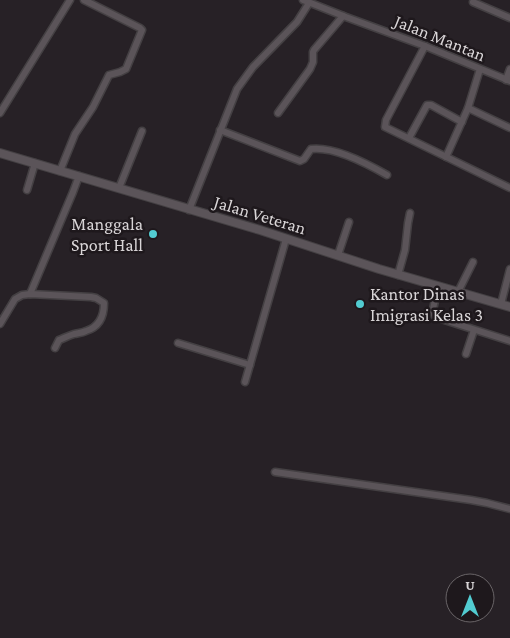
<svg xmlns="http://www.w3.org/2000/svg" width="510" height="638" viewBox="0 0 510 638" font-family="'Crimson Pro',serif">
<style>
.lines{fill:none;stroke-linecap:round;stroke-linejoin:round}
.minor-casing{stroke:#444043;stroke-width:9}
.tertiary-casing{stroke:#444043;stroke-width:10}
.minor{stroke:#5b5459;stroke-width:6}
.tertiary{stroke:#5b5459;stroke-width:8}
.poi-dot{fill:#52ccd1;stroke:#1e181c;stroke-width:2}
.labels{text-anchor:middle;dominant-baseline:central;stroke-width:5;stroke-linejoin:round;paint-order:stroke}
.street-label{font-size:18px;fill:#d9d5d7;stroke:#1e181c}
.poi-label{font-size:18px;fill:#d9d5d7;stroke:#1e181c;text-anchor:end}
</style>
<rect width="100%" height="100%" fill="#272126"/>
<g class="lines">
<!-- minor casing -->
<g class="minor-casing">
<g id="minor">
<polyline points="303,0 346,17 425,46 510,81"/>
<polyline points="473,2 510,18"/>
<polyline points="425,46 386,120 385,127 510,188"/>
<polyline points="506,80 510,69"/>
<polyline points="468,108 480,69"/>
<polyline points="0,113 70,0"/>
<polyline points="278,113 310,69 313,62 313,52 314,50 343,16"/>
<path d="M220 130 300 161 304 159 311 149C334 146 368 164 387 175"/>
<polyline points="409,138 427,105 431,105 462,122"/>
<polyline points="446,157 468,108 510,128"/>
<polyline points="60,171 75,134 93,107 109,75 120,72 126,69 142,30 140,28 84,0"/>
<polyline points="119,188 142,131"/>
<polyline points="27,190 35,163"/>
<polyline points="189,210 237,89 253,67 297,22 309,3"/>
<polyline points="338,255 349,222"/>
<polyline points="398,275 405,250 408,223 410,213"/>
<path d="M440 287C437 296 430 309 435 317L510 341"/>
<polyline points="458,292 473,262"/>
<polyline points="30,294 73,192 79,176"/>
<polyline points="501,304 510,269"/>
<path d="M0 324 15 299 22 295 30 294 91 297 96 298 104 303C104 316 99 327 86 331 82 333 78 333 74 334 68 336 64 338 59 340L55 348"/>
<polyline points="178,343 250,365"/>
<polyline points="466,354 474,330"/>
<polyline points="245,382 286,239"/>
<polyline points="275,472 471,500 487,503 510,509"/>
</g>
</g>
<!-- tertiary casing -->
<g class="tertiary-casing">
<polyline id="tertiary" points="0,153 260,230 379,269 510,307"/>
</g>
<!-- minor -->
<use href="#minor" class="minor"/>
<!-- tertiary -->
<use href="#tertiary" class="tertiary"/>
</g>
<!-- markers -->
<g class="poi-dot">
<circle cx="153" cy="234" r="5"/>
<circle cx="360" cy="304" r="5"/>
</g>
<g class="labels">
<!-- street labels -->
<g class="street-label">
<text transform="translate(440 38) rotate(22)">Jalan Mantan</text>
<text transform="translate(260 215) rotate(17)">Jalan Veteran</text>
</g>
<!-- poi labels -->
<g class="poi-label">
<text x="143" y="224">Manggala<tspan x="143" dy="21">Sport Hall</tspan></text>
<text x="370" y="294" text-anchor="start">Kantor Dinas<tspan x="370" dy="21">Imigrasi Kelas 3</tspan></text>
</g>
</g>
<!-- north arrow -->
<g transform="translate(470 598)"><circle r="24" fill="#1e181c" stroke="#696467"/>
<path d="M0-4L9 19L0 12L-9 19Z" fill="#52ccd1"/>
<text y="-8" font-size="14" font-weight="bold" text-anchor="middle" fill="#d9d5d7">U</text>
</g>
</svg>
